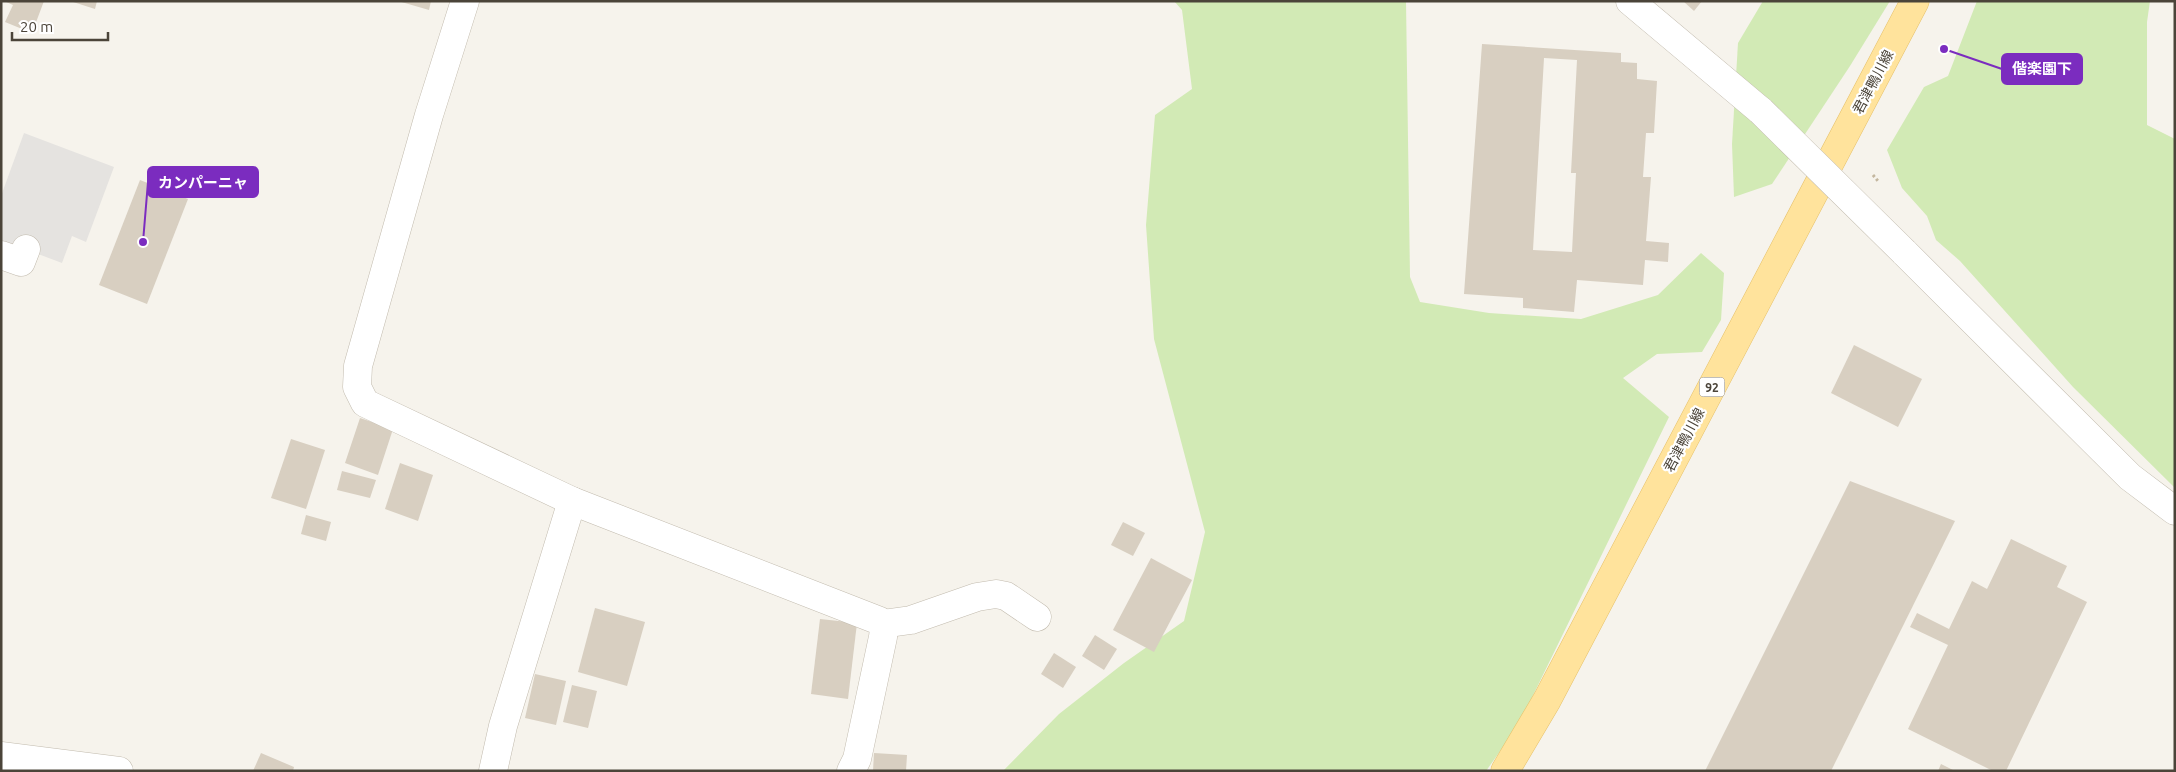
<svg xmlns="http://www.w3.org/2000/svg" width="2176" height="772" viewBox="0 0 2176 772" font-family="Ubuntu,'Noto Sans JP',sans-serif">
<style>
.green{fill:#d2eab5}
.parking{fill:#e5e3e0}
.building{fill:#d8cfc1;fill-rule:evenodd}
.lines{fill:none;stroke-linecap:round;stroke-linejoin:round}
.minor-casing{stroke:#c2bbae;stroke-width:29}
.major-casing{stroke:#e6c16a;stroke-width:29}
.path{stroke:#c4b79f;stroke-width:3;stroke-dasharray:2.5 2.5;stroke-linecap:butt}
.minor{stroke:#fff;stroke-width:28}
.major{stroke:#ffe39c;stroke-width:28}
.minor-bridge-casing{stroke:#c2bbae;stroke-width:29;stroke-linecap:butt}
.minor-bridge{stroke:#fff;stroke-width:28}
.labels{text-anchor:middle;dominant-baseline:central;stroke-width:4.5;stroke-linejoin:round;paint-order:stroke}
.shield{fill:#fff;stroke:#817c74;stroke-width:1}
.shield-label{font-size:12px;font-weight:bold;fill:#4b4439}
.street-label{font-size:14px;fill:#4b4439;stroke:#fff}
.leader{fill:none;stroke:#7b2cbf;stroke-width:2}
.callout-dot{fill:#7b2cbf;stroke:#fff;stroke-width:2}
.callout{fill:#7b2cbf;stroke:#7b2cbf;stroke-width:2}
.callout-label{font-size:15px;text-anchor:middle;font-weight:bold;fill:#fff}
</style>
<rect width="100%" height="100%" fill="#f6f3ec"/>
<!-- green -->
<g class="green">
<polygon points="1174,1 1406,1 1410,277 1420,302 1489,313 1581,319 1658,295 1701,253 1724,273 1721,320 1702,352 1657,354 1623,378 1669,417 1518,726 1486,771 1003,771 1059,714 1124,663 1184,621 1205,532 1154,339 1146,225 1155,115 1192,89 1182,10"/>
<polygon points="1763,1 1890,1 1850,66 1772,184 1734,197 1732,144 1738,43"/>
<polygon points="1977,1 2150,1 2147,22 2147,125 2175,139 2175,488 2073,387 1960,261 1936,240 1927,216 1902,188 1887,150 1924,87 1948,76"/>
</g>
<!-- parking -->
<polygon class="parking" points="24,133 114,167 86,242 72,236 62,263 1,240 1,196"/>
<!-- building -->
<g class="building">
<polygon points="4,1 44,1 32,33 5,22 13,5"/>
<polygon points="70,1 97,1 95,9"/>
<polygon points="398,1 431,1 429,10"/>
<polygon points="1683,1 1702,1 1694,11"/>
<path d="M1482 44 1621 53V62L1637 63V79L1657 81 1654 133H1646L1643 177H1651L1646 241 1669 243 1668 262 1645 260 1643 285 1577 280 1574 312 1523 308V298L1464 294ZM1544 58 1577 60 1571 173H1576L1572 252 1533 250Z"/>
<polygon points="140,180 188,199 147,304 99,285"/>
<polygon points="1854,345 1922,379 1898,427 1831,393"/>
<polygon points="360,418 393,429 378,475 345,463"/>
<polygon points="291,439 325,450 306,509 271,498"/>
<polygon points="400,463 433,475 418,521 385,509"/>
<polygon points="342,471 376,480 370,498 337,490"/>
<polygon points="1850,481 1955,521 1831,771 1705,771"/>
<polygon points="306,515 331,522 326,541 301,534"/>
<polygon points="1123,522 1145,533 1133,556 1111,545"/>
<polygon points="2011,539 2067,566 2057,587 2087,602 2006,771 1993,771 1908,729 1948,645 1910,627 1917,613 1949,629 1972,581 1987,589"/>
<polygon points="1151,558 1192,580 1154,652 1113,630"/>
<polygon points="595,608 645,622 627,686 578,672"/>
<polygon points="820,619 857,623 848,699 811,694"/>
<polygon points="1095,635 1117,649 1104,670 1082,656"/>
<polygon points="1054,653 1076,667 1063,688 1041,674"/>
<polygon points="535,674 566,681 556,725 525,718"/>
<polygon points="572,685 597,691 588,728 563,722"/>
<polygon points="261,753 294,767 293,771 253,771"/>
<polygon points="874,753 907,755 906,771 873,771"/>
<polygon points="1941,764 1955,771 1938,771"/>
</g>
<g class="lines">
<!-- minor casing -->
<g class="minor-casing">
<g id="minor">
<polyline points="465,1 429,115 358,366 357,387 365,403 572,501 503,726 493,771"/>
<polyline points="1630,1 1761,111"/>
<polyline points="1904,252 2130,477 2175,511"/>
<polyline points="1,255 21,262 26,249"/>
<polyline points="572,501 880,621 884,628 883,637 857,759 851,771"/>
<polyline points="882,624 911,620 977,597 996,594 1006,596 1037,617"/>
<polyline points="1,756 119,771"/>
</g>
</g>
<!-- major casing -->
<g class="major-casing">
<polyline id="major" points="1505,771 1547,700 1915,1"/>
</g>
<!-- path -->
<polyline class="path" points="1873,175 1878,181"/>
<!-- minor -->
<use href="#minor" class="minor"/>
<!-- major -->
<use href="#major" class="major"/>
<!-- minor-bridge casing -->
<g class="minor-bridge-casing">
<polyline id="minor-bridge" points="1761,111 1904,252"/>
</g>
<!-- minor-bridge -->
<use href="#minor-bridge" class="minor-bridge"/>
</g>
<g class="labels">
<!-- shield labels -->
<rect class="shield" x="1699.5" y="377.5" width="25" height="19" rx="4"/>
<g class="shield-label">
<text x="1712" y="387">92</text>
</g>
<!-- street labels -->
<g class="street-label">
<text transform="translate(1873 82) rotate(-62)">君津鴨川線</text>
<text transform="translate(1684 440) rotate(-62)">君津鴨川線</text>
</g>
</g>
<!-- callouts -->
<path class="leader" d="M1944 49L2002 69M143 242L148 182"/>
<g class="callout-dot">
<circle cx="1944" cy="49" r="5"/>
<circle cx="143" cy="242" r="5"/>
</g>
<g class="callout">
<rect x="2002" y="54" width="80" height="30" rx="5"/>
<rect x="148" y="167" width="110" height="30" rx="5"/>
</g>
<g class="callout-label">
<text x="2042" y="74">偕楽園下</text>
<text x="203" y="188">カンパーニャ</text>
</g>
<!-- border -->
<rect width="2176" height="772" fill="none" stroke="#4b4439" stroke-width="5"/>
<!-- scale -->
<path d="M12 32v8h96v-8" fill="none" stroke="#4b4439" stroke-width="2.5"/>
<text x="20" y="32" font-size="15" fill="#4b4439" stroke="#ffffff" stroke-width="4" paint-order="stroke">20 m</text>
</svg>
